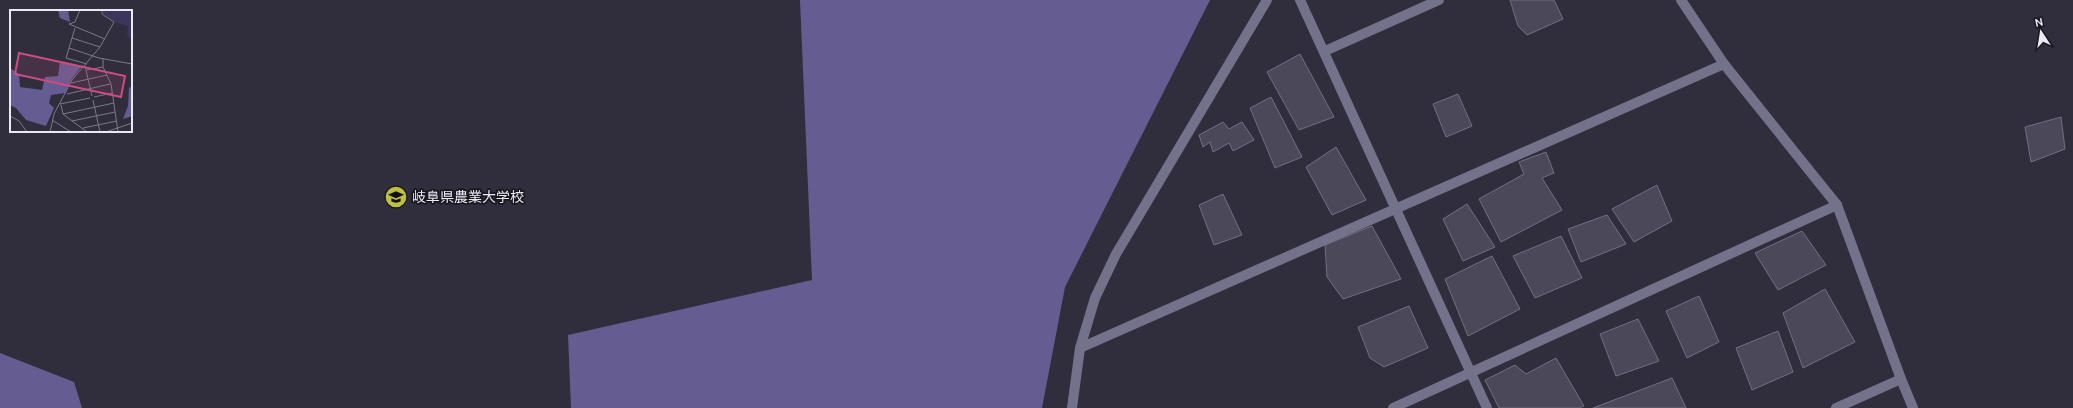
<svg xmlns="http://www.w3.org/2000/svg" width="2073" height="408" viewBox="0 0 2073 408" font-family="Ubuntu,'Noto Sans JP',sans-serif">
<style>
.forest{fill:#655d92}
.building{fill:#4a4859;stroke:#716f81}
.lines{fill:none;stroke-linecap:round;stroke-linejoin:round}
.minor{stroke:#74728a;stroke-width:10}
.labels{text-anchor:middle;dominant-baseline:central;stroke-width:3.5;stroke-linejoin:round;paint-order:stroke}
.poi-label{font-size:14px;fill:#e9e9f3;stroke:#18171e;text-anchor:start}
.inset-road{fill:none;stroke:#7a7986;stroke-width:1}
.view{fill:#cc4c81;fill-opacity:0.15;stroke:#cc4c81;stroke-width:2}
.inset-edge{fill:none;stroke:#e9e9f3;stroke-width:2}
</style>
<rect width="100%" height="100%" fill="#302e3d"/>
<!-- forest -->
<g class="forest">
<polygon points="800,0 1210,0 1065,287 1042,408 571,408 568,335 812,280"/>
<polygon points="0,353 74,382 82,408 0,408"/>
</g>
<!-- building -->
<g class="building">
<polygon points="1510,0 1554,0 1563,19 1527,35 1518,26"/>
<polygon points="1300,54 1334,117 1299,130 1267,72"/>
<polygon points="1458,94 1472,126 1446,137 1433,104"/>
<polygon points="1271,97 1302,157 1275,168 1250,108"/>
<polygon points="2061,117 2065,149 2031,162 2025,127"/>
<polygon points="1223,122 1229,129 1242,122 1254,140 1233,151 1229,143 1213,152 1210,142 1203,147 1199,135"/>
<polygon points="1336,147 1366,200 1332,215 1306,167"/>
<polygon points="1546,152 1554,173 1542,178 1562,210 1501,242 1479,199 1524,174 1519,162"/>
<polygon points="1657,185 1672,221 1634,242 1612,209"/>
<polygon points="1223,194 1242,235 1214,245 1199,205"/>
<polygon points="1467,204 1495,247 1463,261 1443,219"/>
<polygon points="1607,215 1626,244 1581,262 1568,229"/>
<polygon points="1372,226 1401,279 1343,299 1327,277 1325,245"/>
<polygon points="1802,231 1826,265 1778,290 1755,253"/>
<polygon points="1561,236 1582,278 1535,298 1513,256"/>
<polygon points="1492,256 1520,309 1468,336 1445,279"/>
<polygon points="1825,289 1855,342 1803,368 1783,313"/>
<polygon points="1699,296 1719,342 1687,358 1666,311"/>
<polygon points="1409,306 1428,348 1384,367 1370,358 1358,327"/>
<polygon points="1638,319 1659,361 1616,376 1600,334"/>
<polygon points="1778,331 1793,372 1752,390 1736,348"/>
<polygon points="1556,358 1584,406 1579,408 1499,408 1485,380 1515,365 1526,374"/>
<polygon points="1672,378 1686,408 1593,408"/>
</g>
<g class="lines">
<!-- minor -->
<g class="minor">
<polyline points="1300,0 1487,408"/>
<polyline points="1681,0 1724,64 1837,205 1901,379 1913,408"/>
<polyline points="1325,51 1439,0"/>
<polyline points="1080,348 1724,64"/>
<polyline points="1072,408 1080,348 1095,298 1116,254 1267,0"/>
<polyline points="1393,408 1837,205"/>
<polyline points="1836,408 1901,379"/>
</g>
</g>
<!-- icons -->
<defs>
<g id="university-disc" transform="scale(1.15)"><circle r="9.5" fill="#bdbf43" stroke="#18171e"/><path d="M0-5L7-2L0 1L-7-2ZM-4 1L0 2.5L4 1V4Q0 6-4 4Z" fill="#111"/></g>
</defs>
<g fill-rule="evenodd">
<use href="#university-disc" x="396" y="197"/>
</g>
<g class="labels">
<!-- poi labels -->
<g class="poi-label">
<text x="412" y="197">岐阜県農業大学校</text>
</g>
</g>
<!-- overview -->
<g transform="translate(10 10)">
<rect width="122" height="122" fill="#302e3d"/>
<path d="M93 0H122V31L117 24 118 16 105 12 93 3Z" fill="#3c355c"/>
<path d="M48 0H58L60 12 50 8ZM50 51 72 56 61 70 55 83 41 85 39 93 44 98 36 116 16 110 6 98 0 95V58L9 64 10 77 32 80 35 67 48 66ZM122 76V106L113 109 118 96 119 78Z" fill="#655d92"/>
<path class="inset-road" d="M59 14 95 29M59 14 65 12 70 0M65 18 59 38 89 48 122 54M62 28 90 37M59 38 56 48 77 54M93 48V57L101 74 108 122M75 56 82 86M77 60 93 57M61 73 97 65M57 84 100 74M84 87 102 83M83 90 90 122M50 94 80 88M51 95 53 104 104 93M53 104 77 122M0 106 9 111 17 122M42 110 61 122M62 111 105 102M73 118 107 111M40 122 44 104 62 70 90 37 104 12 92 4V0M96 122 122 113"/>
<path class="view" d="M9 43 115 66 111 87 5 64Z"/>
<rect width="122" height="122" class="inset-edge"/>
</g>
<!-- north arrow -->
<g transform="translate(2041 32) rotate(348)" stroke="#18171e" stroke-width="3" paint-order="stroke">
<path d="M0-3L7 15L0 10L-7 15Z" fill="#e9e9f3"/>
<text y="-6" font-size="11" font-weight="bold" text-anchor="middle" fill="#e9e9f3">N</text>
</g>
</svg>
